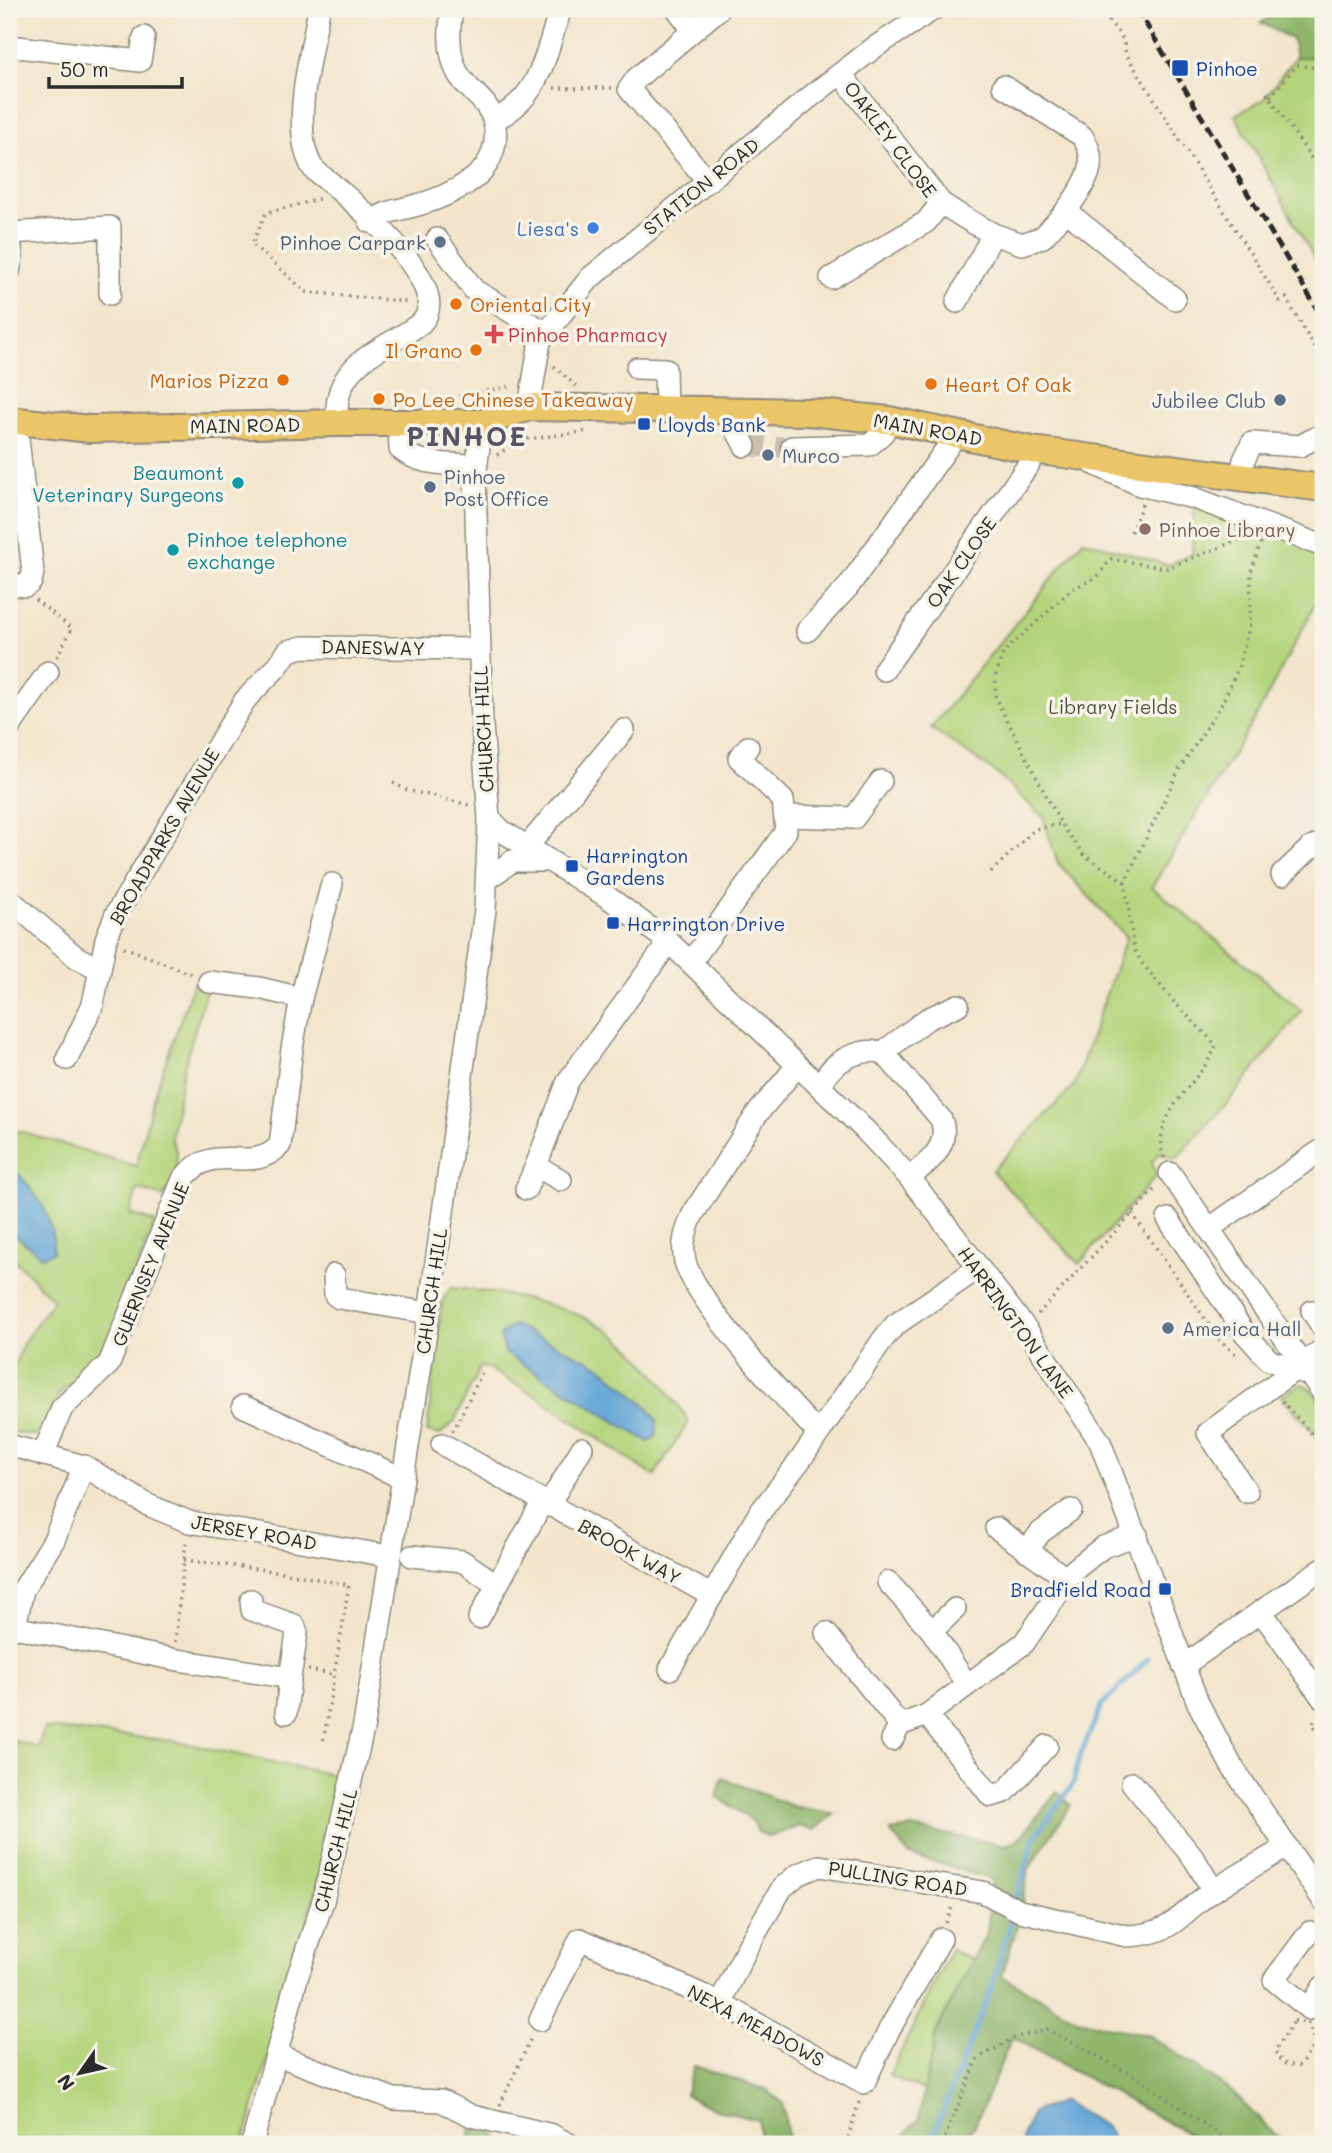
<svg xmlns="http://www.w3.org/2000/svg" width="1332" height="2153" viewBox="0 0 1332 2153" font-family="Mali,sans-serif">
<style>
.green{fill:#b4d47b;stroke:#708053;stroke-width:2}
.forest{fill:#8fb66b;stroke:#5d704b;stroke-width:2}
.water{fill:#63a5d7;stroke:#476881;stroke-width:2}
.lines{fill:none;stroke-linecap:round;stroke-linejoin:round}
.stream{stroke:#63a5d7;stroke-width:5}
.minor-tunnel{stroke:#cac0ab;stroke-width:21;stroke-dasharray:21 10;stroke-linecap:butt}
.minor-casing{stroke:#8e887b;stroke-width:24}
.major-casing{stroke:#8e887b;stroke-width:30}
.path{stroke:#8e887b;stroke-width:3.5;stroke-dasharray:2 5;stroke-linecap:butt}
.minor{stroke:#fff;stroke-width:21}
.major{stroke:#ebc669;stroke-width:26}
.rail{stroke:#2b2b2b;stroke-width:5;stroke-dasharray:10 5;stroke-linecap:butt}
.transit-dot{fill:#1a4fb4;stroke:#f7f3e8;stroke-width:2.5}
.shop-dot{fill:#3f7fe0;stroke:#f7f3e8;stroke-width:2.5}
.service-dot{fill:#5c6f8a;stroke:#f7f3e8;stroke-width:2.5}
.food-dot{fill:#e8710a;stroke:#f7f3e8;stroke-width:2.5}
.health-dot{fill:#e0444e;stroke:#f7f3e8;stroke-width:2.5}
.culture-dot{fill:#0f9aa8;stroke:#f7f3e8;stroke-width:2.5}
.education-dot{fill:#8d6e63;stroke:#f7f3e8;stroke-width:2.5}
.labels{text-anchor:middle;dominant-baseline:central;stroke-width:7;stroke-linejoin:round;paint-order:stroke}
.transit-label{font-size:19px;fill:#164399;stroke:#f7f3e8;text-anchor:start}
.street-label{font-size:19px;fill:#2b2b2b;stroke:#f7f3e8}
.shop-label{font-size:19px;fill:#366cbe;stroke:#f7f3e8;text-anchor:end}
.service-label{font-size:19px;fill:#4e5e75;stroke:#f7f3e8;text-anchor:start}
.food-label{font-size:19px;fill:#c56008;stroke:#f7f3e8;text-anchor:start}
.health-label{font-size:19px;fill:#be3a42;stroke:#f7f3e8;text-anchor:start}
.culture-label{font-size:19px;fill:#0d838f;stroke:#f7f3e8;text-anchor:end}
.education-label{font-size:19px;fill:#785e54;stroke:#f7f3e8;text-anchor:start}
.park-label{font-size:19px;fill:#4d553f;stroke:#f7f3e8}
.district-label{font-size:26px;font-weight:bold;letter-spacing:2px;fill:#585466;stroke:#f7f3e8}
</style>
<rect width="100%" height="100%" fill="#f7f3e8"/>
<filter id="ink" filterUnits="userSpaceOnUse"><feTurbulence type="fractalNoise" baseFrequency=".0143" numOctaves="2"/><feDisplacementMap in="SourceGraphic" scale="14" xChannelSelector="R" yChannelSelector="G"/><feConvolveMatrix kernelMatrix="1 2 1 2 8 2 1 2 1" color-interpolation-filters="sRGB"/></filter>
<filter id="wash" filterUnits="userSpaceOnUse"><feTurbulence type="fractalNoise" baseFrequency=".00686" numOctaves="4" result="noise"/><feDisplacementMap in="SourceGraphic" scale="28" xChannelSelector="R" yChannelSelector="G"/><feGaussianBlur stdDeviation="1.57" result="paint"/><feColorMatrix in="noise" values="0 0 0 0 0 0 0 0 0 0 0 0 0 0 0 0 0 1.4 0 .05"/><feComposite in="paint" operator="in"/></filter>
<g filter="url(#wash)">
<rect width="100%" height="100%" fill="#f2e5cb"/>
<!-- green -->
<g class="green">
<polygon points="1305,45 1313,57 1323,57 1323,274 1235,115 1263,100"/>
<polygon points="1195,502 1323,549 1323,590 1257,715 1152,887 1302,1011 1227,1103 1175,1159 1160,1152 1152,1162 1157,1175 1079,1264 992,1171 1075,1084 1126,937 1058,863 1043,817 996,773 931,728 1083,540 1168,565 1192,554"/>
<polygon points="194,982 206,991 183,1071 171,1137 177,1154 176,1173 164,1197 137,1189 130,1214 155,1222 107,1348 86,1372 58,1395 47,1423 36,1436 9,1431 9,1381 23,1343 53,1300 9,1254 9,1128 136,1166 154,1095"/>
<path d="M451 1288C499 1292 564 1303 606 1329 640 1350 667 1389 689 1421L654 1476 536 1396 487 1368 480 1367 454 1422 440 1435 427 1432 442 1301Z"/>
<path d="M1302 1384C1326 1393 1323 1422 1323 1443L1282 1396Z"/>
<polygon points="44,1728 174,1741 338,1776 319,1880 243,2144 9,2144 9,1739 38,1748"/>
<polygon points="951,1949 973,1960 936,2032 924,2090 889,2076"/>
</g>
<!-- forest -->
<g class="forest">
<polygon points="1283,9 1323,9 1323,57 1296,57 1292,39 1261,23"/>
<polygon points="722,1778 792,1806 835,1814 814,1830 799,1826 769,1837 758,1832 753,1821 717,1797"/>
<polygon points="1057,1792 1071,1805 1028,1870 1022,1909 1002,1976 1079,2020 1150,2036 1231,2091 1273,2133 1290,2144 1207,2144 1012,2037 975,2125 960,2144 896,2144 918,2120 936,2032 987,1932 992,1879 909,1855 890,1831 911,1828 1006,1845 1018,1840"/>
<polygon points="694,2066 767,2090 783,2103 788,2139 792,2144 759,2144 759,2120 716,2110 685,2095"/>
<polygon points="471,2105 498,2138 509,2144 470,2144"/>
</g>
<!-- water -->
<g class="water">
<path d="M9 1163C34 1192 55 1212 53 1252L42 1257 9 1230Z"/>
<polygon points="514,1325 600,1366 647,1407 657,1420 657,1435 649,1442 505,1353 500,1335"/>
<polygon points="1063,2101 1106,2127 1117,2144 1023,2144 1022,2137 1033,2112"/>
</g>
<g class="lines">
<!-- stream -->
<g class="stream">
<polyline points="1015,1904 1034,1838 1073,1784 1079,1758 1102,1705 1148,1659"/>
<polyline points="930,2144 993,1984 1013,1914"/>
</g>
</g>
</g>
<g filter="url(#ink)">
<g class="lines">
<!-- minor-tunnel -->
<polyline class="minor-tunnel" points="745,446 792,447"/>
<!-- minor casing -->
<g class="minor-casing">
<g id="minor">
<path d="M319 9C312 50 291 124 310 163 314 173 326 178 333 185 359 207 456 288 421 323 382 352 329 363 338 423"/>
<polyline points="677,9 693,30"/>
<polyline points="9,46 140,61 144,37"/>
<polyline points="841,74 941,203 963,217 993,234 1022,244 1043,237 1066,211 1175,299"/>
<path d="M1003 86 1082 136C1102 165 1083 186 1066 211"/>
<path d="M494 120C542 97 544 55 561 9"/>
<polyline points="708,181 629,89 637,78 719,9"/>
<path d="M370 222C384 212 394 211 410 207 431 202 455 192 473 179 497 161 503 128 485 104 475 92 460 82 455 67 448 47 449 29 452 9"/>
<polyline points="9,231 12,257 9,271"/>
<polyline points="9,233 110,227 110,294"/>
<polyline points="437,239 474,290 545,332"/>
<polyline points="831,278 926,222 941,203"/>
<polyline points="957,302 993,234"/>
<polyline points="637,368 665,369 666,408"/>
<polyline points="529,407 540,341 590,278 810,97 875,47 934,9"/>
<polyline points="733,409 732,422 745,446"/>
<path d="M399 423 400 449C420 466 450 464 476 465"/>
<polyline points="792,447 870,445 883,433 889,420"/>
<polyline points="1092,463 1140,485 1194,498 1323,546"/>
<polyline points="1240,478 1244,460 1252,443 1300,446 1323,434"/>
<polyline points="9,584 26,586 31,582 33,572 16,421"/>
<polyline points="807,631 848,587 957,434"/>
<polyline points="884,670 1029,464 1032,450"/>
<polyline points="9,728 48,672"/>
<polyline points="787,816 854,818 881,781"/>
<polyline points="489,818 502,831 609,898 669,942 865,1130 909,1177 1027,1330 1100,1442 1198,1703 1231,1765 1323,1900"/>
<polyline points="527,847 624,730"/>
<polyline points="1282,875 1309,849 1323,842"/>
<polyline points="489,878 512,861 548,861"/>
<polyline points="9,899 76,957 100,969"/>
<polyline points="691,962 786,831 783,800 739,758 748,747"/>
<polyline points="209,982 259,988 301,998"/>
<path d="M883 1052 941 1119C951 1145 929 1163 909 1177"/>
<polyline points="67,1059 93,1004 106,939 116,914 245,700 277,667 288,651 303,647 479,649"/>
<path d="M797 1066 757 1114 693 1214C686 1230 681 1244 685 1261 694 1299 788 1402 818 1433"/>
<path d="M821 1087C829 1062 857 1048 883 1052L927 1019 958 1005"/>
<polyline points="536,1166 568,1081 669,942"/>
<polyline points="1170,1173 1323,1393"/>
<polyline points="526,1189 536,1166 561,1180"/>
<polyline points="1168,1219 1244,1332 1269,1360 1312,1376"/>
<polyline points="1210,1228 1323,1149"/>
<polyline points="334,1275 335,1295 339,1298 429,1313"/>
<polyline points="1312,1311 1323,1328"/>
<polyline points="1303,1364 1323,1349"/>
<polyline points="243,1406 402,1478"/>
<polyline points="442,1444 712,1596"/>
<polyline points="9,1445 84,1466 148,1505 189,1522 389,1556"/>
<path d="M43 1455 62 1408 109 1364 183 1179C215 1138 251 1177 280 1145L292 1049 301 998 332 884"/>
<polyline points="1247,1492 1208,1433 1293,1371"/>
<polyline points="548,1506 582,1448"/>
<polyline points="996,1528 1066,1578"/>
<polyline points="1027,1551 1040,1533 1071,1510"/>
<polyline points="412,1556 462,1561 496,1584"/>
<polyline points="888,1582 932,1631 967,1685"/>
<polyline points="1261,1611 1323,1699"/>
<polyline points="479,1618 542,1503"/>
<polyline points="9,1626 172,1659 290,1678 297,1633 294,1625 252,1610 251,1600"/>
<polyline points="15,1626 23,1590 54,1540 84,1466"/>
<polyline points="932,1631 955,1609"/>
<polyline points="826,1633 900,1725"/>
<polyline points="1183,1666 1323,1568"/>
<polyline points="670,1669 758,1515 801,1459 884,1338 895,1325 977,1269"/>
<polyline points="286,1713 290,1678"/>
<polyline points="927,1715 991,1796 1005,1792 1047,1746"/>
<polyline points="892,1740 900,1725 927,1715 1024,1643 1074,1570 1103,1547 1137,1535"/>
<polyline points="1132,1783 1195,1860 1213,1890"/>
<polyline points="1310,1932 1274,1980 1309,2009 1323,1987"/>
<path d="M720 2003 747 1948 782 1888 797 1875 819 1866 983 1892 1020 1911 1127 1936C1177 1934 1178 1913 1216 1889 1239 1874 1263 1861 1287 1847"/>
<polyline points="540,2020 580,1939 720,2003 864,2083 889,2030 941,1939"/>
<polyline points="277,2055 394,2099 441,2101 472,2116 552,2135 569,2144"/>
<polyline points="252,2144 297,1978 323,1901 364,1725 429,1313 485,910 489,818 482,725 475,478 482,423"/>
</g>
</g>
<!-- major casing -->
<g class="major-casing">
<polyline id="major" points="9,420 90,429 338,423 482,423 529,407 808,412 889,420 1032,450 1323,488"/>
</g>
<!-- path -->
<g class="path">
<polyline points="1100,9 1123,39 1126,54 1280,301 1286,298 1323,362"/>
<polyline points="1109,17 1126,10"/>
<polyline points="554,88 613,88"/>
<polyline points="1267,93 1323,175"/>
<polyline points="1270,97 1297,65 1323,69"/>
<polyline points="319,199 266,213 252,244 306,292 409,302"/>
<polyline points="554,366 577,387"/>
<polyline points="438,400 513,386"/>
<polyline points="497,455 519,440 589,431"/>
<polyline points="1131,532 1143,502"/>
<polyline points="35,600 72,628 57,657"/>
<polyline points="393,783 407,790 469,805"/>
<polyline points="991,872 1035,829 1061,824"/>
<polyline points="1125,882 1084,855 1061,824 995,697 996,674 1003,653 1072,589 1097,577 1111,559 1167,568 1246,537"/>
<polyline points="124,947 191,974"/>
<path d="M1164 1158C1149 1112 1203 1082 1216 1045L1174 1002 1142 963 1134 949 1125 882 1179 770 1220 707 1238 669 1250 624 1251 571 1261 542"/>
<polyline points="1132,1213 1208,1323 1208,1330 1239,1357"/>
<polyline points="1038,1314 1157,1187"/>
<polyline points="1282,1401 1323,1446"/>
<polyline points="453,1431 483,1371"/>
<polyline points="184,1560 282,1572 349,1585 323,1743"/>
<polyline points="175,1642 186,1541"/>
<polyline points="308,1670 334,1674"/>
<polyline points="1320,1717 1312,1723 1323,1739"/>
<polyline points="946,1923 953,1904"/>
<path d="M1294 2021 1308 2023 1315 2043 1300 2066C1286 2064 1282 2066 1275 2051Z"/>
<polyline points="500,2105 532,2036"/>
<polyline points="846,2144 859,2102"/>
<polyline points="942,2144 978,2058 1014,2038 1047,2029 1133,2075 1233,2144"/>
</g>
<!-- minor -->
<use href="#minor" class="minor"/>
<!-- major -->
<use href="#major" class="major"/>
<!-- rail -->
<polyline class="rail" points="1137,9 1323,319"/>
</g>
</g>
<!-- markers -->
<g class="transit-dot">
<rect x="1171" y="59" width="18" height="18" rx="3.5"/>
<rect x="637" y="417" width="14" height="14" rx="3.5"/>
<rect x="565" y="859" width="14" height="14" rx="3.5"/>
<rect x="606" y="916" width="14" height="14" rx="3.5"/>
<rect x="1158" y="1582" width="14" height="14" rx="3.5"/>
</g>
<circle class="shop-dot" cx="593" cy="228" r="7"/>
<g class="service-dot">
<circle cx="440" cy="242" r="7"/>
<circle cx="1280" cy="400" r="7"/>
<circle cx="768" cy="455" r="7"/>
<circle cx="430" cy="487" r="7"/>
<circle cx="1168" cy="1328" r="7"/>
</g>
<g class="food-dot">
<circle cx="456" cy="304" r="7"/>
<circle cx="476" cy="350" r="7"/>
<circle cx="283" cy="380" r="7"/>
<circle cx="931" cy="384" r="7"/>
<circle cx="379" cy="399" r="7"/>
</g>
<path class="health-dot" d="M490.5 323.5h7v7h7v7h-7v7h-7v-7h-7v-7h7z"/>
<g class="culture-dot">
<circle cx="238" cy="483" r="7"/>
<circle cx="173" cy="550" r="7"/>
</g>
<circle class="education-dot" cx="1145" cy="529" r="7"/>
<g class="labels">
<!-- transit labels -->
<g class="transit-label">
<text x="1196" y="68">Pinhoe</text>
<text x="658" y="424">Lloyds Bank</text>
<text x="586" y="855">Harrington<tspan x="586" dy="22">Gardens</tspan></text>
<text x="627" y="923">Harrington Drive</text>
<text x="1151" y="1589" text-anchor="end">Bradfield Road</text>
</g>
<!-- street labels -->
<g class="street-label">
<text transform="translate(891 139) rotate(53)">OAKLEY CLOSE</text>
<text transform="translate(701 186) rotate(-39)">STATION ROAD</text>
<text transform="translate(245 425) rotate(-1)">MAIN ROAD</text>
<text transform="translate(928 429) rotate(10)">MAIN ROAD</text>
<text transform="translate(961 562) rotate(-55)">OAK CLOSE</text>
<text transform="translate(373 647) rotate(1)">DANESWAY</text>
<text transform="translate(483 729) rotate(-93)">CHURCH HILL</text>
<text transform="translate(164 836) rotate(-60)">BROADPARKS AVENUE</text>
<text transform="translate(150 1264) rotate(-68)">GUERNSEY AVENUE</text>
<text transform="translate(431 1291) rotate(-82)">CHURCH HILL</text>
<text transform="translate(1016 1322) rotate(54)">HARRINGTON LANE</text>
<text transform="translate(254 1532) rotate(10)">JERSEY ROAD</text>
<text transform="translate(630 1551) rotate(29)">BROOK WAY</text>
<text transform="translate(335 1850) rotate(-76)">CHURCH HILL</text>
<text transform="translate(898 1878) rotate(9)">PULLING ROAD</text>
<text transform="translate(756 2025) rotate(28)">NEXA MEADOWS</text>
</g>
<!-- shop labels -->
<g class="shop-label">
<text x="579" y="228">Liesa's</text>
</g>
<!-- service labels -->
<g class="service-label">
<text x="426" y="242" text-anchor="end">Pinhoe Carpark</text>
<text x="1266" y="400" text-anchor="end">Jubilee Club</text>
<text x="782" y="455">Murco</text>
<text x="444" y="476">Pinhoe<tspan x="444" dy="22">Post Office</tspan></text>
<text x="1182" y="1328">America Hall</text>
</g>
<!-- food labels -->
<g class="food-label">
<text x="470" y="304">Oriental City</text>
<text x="462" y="350" text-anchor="end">Il Grano</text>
<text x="269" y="380" text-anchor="end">Marios Pizza</text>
<text x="945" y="384">Heart Of Oak</text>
<text x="393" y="399">Po Lee Chinese Takeaway</text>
</g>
<!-- health labels -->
<g class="health-label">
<text x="508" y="334">Pinhoe Pharmacy</text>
</g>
<!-- culture labels -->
<g class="culture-label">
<text x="224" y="472">Beaumont<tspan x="224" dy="22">Veterinary Surgeons</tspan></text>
<text x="187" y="539" text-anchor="start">Pinhoe telephone<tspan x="187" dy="22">exchange</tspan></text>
</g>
<!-- education labels -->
<g class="education-label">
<text x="1159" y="529">Pinhoe Library</text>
</g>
<!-- park labels -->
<g class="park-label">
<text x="1113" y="706">Library Fields</text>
</g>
<!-- district labels -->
<g class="district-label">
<text x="467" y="436">PINHOE</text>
</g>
</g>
<!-- margin -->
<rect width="1332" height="2153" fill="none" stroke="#f7f3e8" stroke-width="35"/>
<!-- north arrow -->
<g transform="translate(80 2073) rotate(236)" stroke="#f7f3e8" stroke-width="5" paint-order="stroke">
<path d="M0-5L12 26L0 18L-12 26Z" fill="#2b2b2b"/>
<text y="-10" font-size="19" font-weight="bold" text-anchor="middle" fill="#2b2b2b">N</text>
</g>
<!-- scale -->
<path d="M49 77v10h133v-10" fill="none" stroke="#2b2b2b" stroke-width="3.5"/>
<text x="60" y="77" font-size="21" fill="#2b2b2b" stroke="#f7f3e8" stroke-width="5" paint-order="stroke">50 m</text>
</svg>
